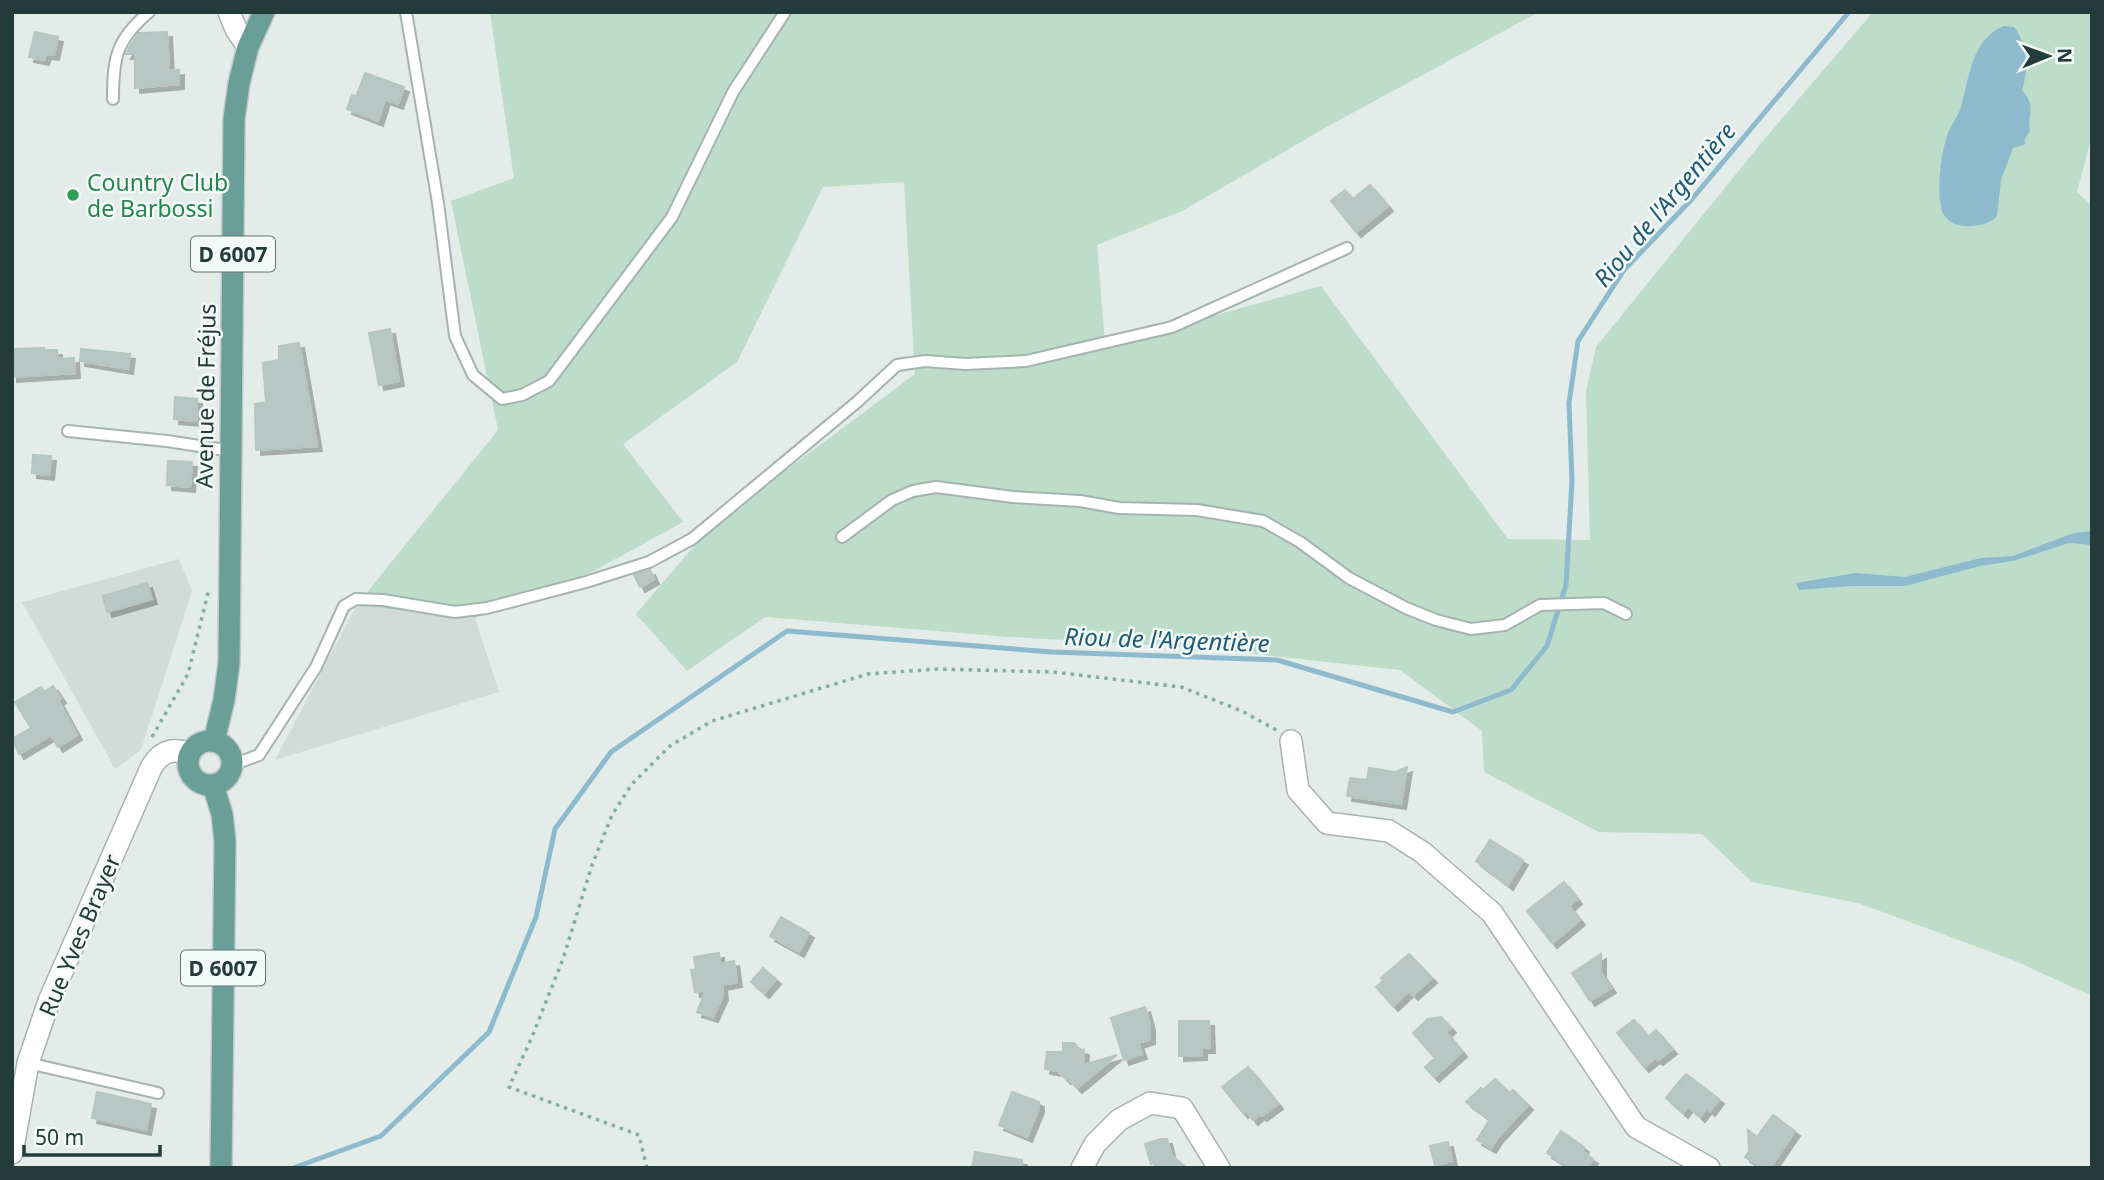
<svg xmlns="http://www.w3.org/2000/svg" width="2104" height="1180" viewBox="0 0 2104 1180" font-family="'Noto Sans',sans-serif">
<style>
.built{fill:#d1dcd8}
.green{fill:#bddcca}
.water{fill:#8ebace}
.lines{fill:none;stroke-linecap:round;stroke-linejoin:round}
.stream{stroke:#8ebace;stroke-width:5}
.building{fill:#b8c7c3;stroke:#b5c5c1;stroke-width:2;filter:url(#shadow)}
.lane-casing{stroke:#a6b4b1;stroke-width:14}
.street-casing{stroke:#a6b4b1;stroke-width:24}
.primary-casing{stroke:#c1c8c8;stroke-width:24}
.path{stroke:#85aea7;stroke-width:3.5;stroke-dasharray:3.5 5;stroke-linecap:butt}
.lane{stroke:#fff;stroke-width:10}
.street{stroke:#fff;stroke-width:21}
.primary{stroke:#6a9f99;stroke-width:21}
.leisure-dot{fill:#2e9e5b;stroke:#f3f9f7;stroke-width:2.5}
.labels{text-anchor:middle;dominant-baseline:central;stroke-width:5;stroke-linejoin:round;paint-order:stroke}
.shield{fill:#f3f9f7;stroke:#617572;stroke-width:2}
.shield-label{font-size:21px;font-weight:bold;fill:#233c39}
.leisure-label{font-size:23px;fill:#27864d;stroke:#f3f9f7;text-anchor:start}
.street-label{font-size:23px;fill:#233c39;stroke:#f3f9f7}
.water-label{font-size:24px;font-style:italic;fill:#205a75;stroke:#f3f9f7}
</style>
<defs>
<filter id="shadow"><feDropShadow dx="5" dy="5" stdDeviation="0" flood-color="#0004"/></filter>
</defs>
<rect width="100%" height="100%" fill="#e3ece9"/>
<!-- built -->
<g class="built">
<polygon points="179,559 192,591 141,750 115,769 22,602"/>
<polygon points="356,606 475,618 499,692 275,760"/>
</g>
<!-- green -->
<polygon class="green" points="490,12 1539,12 1332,124 1182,211 1097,245 1105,342 1172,327 1321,286 1508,539 1590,540 1586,391 1596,347 1762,142 1873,12 2092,12 2092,136 2077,192 2092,206 2092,996 2013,960 1858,903 1752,882 1702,834 1599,832 1484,772 1482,731 1400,670 1201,648 1010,637 765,617 687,671 636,614 700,539 769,483 915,374 904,182 823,187 737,362 623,444 683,522 592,572 475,618 356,606 498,430 451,201 514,178"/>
<!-- water -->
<g class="water">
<path d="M2004 26 2014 27C2028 45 2029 69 2022 90 2037 107 2027 111 2030 131L2024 140 2026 144 2013 148 2001 180 1997 216C1991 224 1977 226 1968 226 1959 226 1950 224 1944 215 1935 200 1941 153 1947 136 1950 126 1958 117 1961 107 1969 78 1972 38 2004 26Z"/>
<polygon points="2092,531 2092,545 2069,543 2013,561 1980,566 1905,586 1851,586 1799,590 1796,583 1855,573 1905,577 1981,558 2013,556 2074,533"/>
</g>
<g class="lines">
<!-- stream -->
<polyline class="stream" points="293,1168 381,1136 489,1032 536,917 555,829 611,752 787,631 1052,652 1277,660 1453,712 1511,690 1547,646 1566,585 1572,481 1569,403 1578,341 1624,270 1692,199 1849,12"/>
</g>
<!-- building -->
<g class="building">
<polygon points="35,32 58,37 54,55 46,54 44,60 29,57"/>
<polygon points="167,32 169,71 179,70 179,84 135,88 135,54 126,54 132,43 139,33"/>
<polygon points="365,73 404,87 398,104 385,99 378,121 347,109 352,95 356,97"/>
<polygon points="1370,185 1388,206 1356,232 1331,201 1345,190 1353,199"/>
<polygon points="390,329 399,381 379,385 369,333"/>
<polygon points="299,343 317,446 256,450 255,404 266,402 263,363 279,360 279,346"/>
<polygon points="44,348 44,350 57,350 58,359 74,358 75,373 12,377 12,349"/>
<polygon points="81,349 130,354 128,369 80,361"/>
<polygon points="175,397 197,399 196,421 174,419"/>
<polygon points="33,455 51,456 49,475 32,473"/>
<polygon points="168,461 192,462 190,487 167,485"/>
<polygon points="650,570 654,579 640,587 634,575"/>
<polygon points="147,583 152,599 107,612 103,596"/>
<polygon points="53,686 61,698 58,700 77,735 58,747 51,735 19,754 12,739 31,728 15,702 41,687 44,692"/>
<polygon points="1407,767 1401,804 1347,796 1350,778 1367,780 1369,768 1395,772"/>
<polygon points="1490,840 1523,860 1508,885 1476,861"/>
<polygon points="1564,882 1577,899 1569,906 1580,920 1552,943 1527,911"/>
<polygon points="781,917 809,933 799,952 770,936"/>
<polygon points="719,953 720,964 734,961 737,982 722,985 723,995 713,1017 697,1012 706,990 695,992 691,970 696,969 694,957"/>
<polygon points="1409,954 1432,978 1413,995 1409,991 1393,1006 1376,987 1384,980 1381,978"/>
<polygon points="1601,954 1601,973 1611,988 1590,1001 1572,973"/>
<polygon points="763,968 776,979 764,993 751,982"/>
<polygon points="1145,1007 1150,1025 1150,1039 1138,1043 1142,1054 1124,1060 1111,1018"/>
<polygon points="1441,1017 1451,1028 1446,1032 1462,1052 1434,1077 1425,1067 1435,1058 1413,1033 1428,1019"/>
<polygon points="1634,1020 1648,1037 1656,1030 1672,1049 1658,1060 1655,1058 1644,1067 1617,1033"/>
<polygon points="1179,1021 1209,1021 1210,1048 1202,1048 1202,1055 1179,1056"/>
<polygon points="1063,1043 1074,1043 1079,1049 1084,1050 1083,1065 1117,1055 1077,1088 1068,1078 1066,1079 1058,1071 1045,1069 1047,1052 1063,1052"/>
<polygon points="1248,1067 1278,1104 1262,1116 1260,1114 1253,1120 1246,1111 1243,1113 1222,1087"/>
<polygon points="1686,1074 1719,1099 1710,1111 1707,1108 1700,1117 1688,1106 1683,1113 1666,1098 1678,1083 1687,1090 1679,1082"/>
<polygon points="1495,1079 1510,1093 1513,1090 1528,1105 1498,1137 1491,1148 1477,1140 1490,1119 1466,1102 1481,1088 1483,1090"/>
<polygon points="97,1092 151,1104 146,1130 92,1118"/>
<polygon points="1012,1092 1039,1102 1039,1108 1027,1137 999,1125"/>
<polygon points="1773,1115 1795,1131 1770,1168 1763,1168 1745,1157 1749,1151 1748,1130 1757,1137"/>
<polygon points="1561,1131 1584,1147 1582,1151 1593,1159 1587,1168 1570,1168 1547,1153"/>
<polygon points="1161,1139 1167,1139 1171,1155 1187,1168 1156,1168 1154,1163 1151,1164 1145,1144"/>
<polygon points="1448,1142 1452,1161 1435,1165 1430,1146"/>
<polygon points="975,1152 1022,1160 1022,1168 972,1168"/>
</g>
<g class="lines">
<!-- lane casing -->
<g class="lane-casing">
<g id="lane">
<polyline points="406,12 438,203 455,336 473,375 502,399 522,395 549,381 672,217 733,92 785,12"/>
<path d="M113 99C113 58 116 40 149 12"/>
<polyline points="68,431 167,441 231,451"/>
<polyline points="842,537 892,500 913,491 936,487 1013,497 1080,501 1119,508 1197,510 1263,521 1300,542 1349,578 1406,608 1436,620 1471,629 1505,625 1540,605 1604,603 1626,614"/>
<polyline points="232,765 259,755 316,667 344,606 356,599 383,600 455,612 487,608 586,582 649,562 692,539 857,402 897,365 925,361 965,364 1026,361 1172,327 1347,248"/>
<polyline points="28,1063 158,1093"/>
</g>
</g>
<!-- street casing -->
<g class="street-casing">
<g id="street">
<polyline points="229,12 236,29 248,47"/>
<polyline points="1291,741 1298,790 1327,823 1389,831 1422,852 1492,913 1636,1127 1709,1168"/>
<path d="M12 1153 28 1063 49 1001 151 768C160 752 172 747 190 754"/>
<polyline points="1082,1168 1095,1144 1119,1120 1150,1103 1182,1108 1219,1168"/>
</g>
</g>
<!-- primary casing -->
<g class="primary-casing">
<g id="primary">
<polyline points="214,741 224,700 229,663 234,119 239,83 248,47 264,12"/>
<circle cx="210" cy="763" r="22"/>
<polyline points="213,785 222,814 225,841 221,1168"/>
</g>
</g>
<!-- path -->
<g class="path">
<polyline points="152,737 188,674 209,589"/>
<polyline points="647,1168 639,1135 509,1087 532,1037 563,959 592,865 612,815 632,784 670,746 712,721 868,674 937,669 1053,672 1181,687 1242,711 1278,731"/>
</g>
<!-- lane -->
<use href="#lane" class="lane"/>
<!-- street -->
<use href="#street" class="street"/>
<!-- primary -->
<use href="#primary" class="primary"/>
</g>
<!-- markers -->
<circle class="leisure-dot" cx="73" cy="195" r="7"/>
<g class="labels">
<!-- shield labels -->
<g class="shield">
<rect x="191" y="236.5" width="84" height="35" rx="5"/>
<rect x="181" y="950.5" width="84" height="35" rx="5"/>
</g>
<g class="shield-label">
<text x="233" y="254">D 6007</text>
<text x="223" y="968">D 6007</text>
</g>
<!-- leisure labels -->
<g class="leisure-label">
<text x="87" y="182">Country Club<tspan x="87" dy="26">de Barbossi</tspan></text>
</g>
<!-- street labels -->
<g class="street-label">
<text transform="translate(205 396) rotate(-89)">Avenue de Fréjus</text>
<text transform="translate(79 935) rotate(-67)">Rue Yves Brayer</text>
</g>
<!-- water labels -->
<g class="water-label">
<text transform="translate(1664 204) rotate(-50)">Riou de l'Argentière</text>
<text transform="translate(1167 639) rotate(2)">Riou de l'Argentière</text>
</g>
</g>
<!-- border -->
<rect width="2104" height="1180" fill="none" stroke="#233c39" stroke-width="28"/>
<!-- north arrow -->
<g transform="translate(2048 56) rotate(89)" stroke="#f3f9f7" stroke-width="5" paint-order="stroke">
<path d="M0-5L12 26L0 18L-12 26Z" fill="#233c39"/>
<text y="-10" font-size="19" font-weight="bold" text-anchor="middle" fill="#233c39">N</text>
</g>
<!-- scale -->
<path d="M24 1145v10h136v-10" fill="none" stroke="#233c39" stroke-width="3.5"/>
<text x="35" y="1145" font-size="21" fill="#233c39" stroke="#f3f9f7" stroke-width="5" paint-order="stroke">50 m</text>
</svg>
